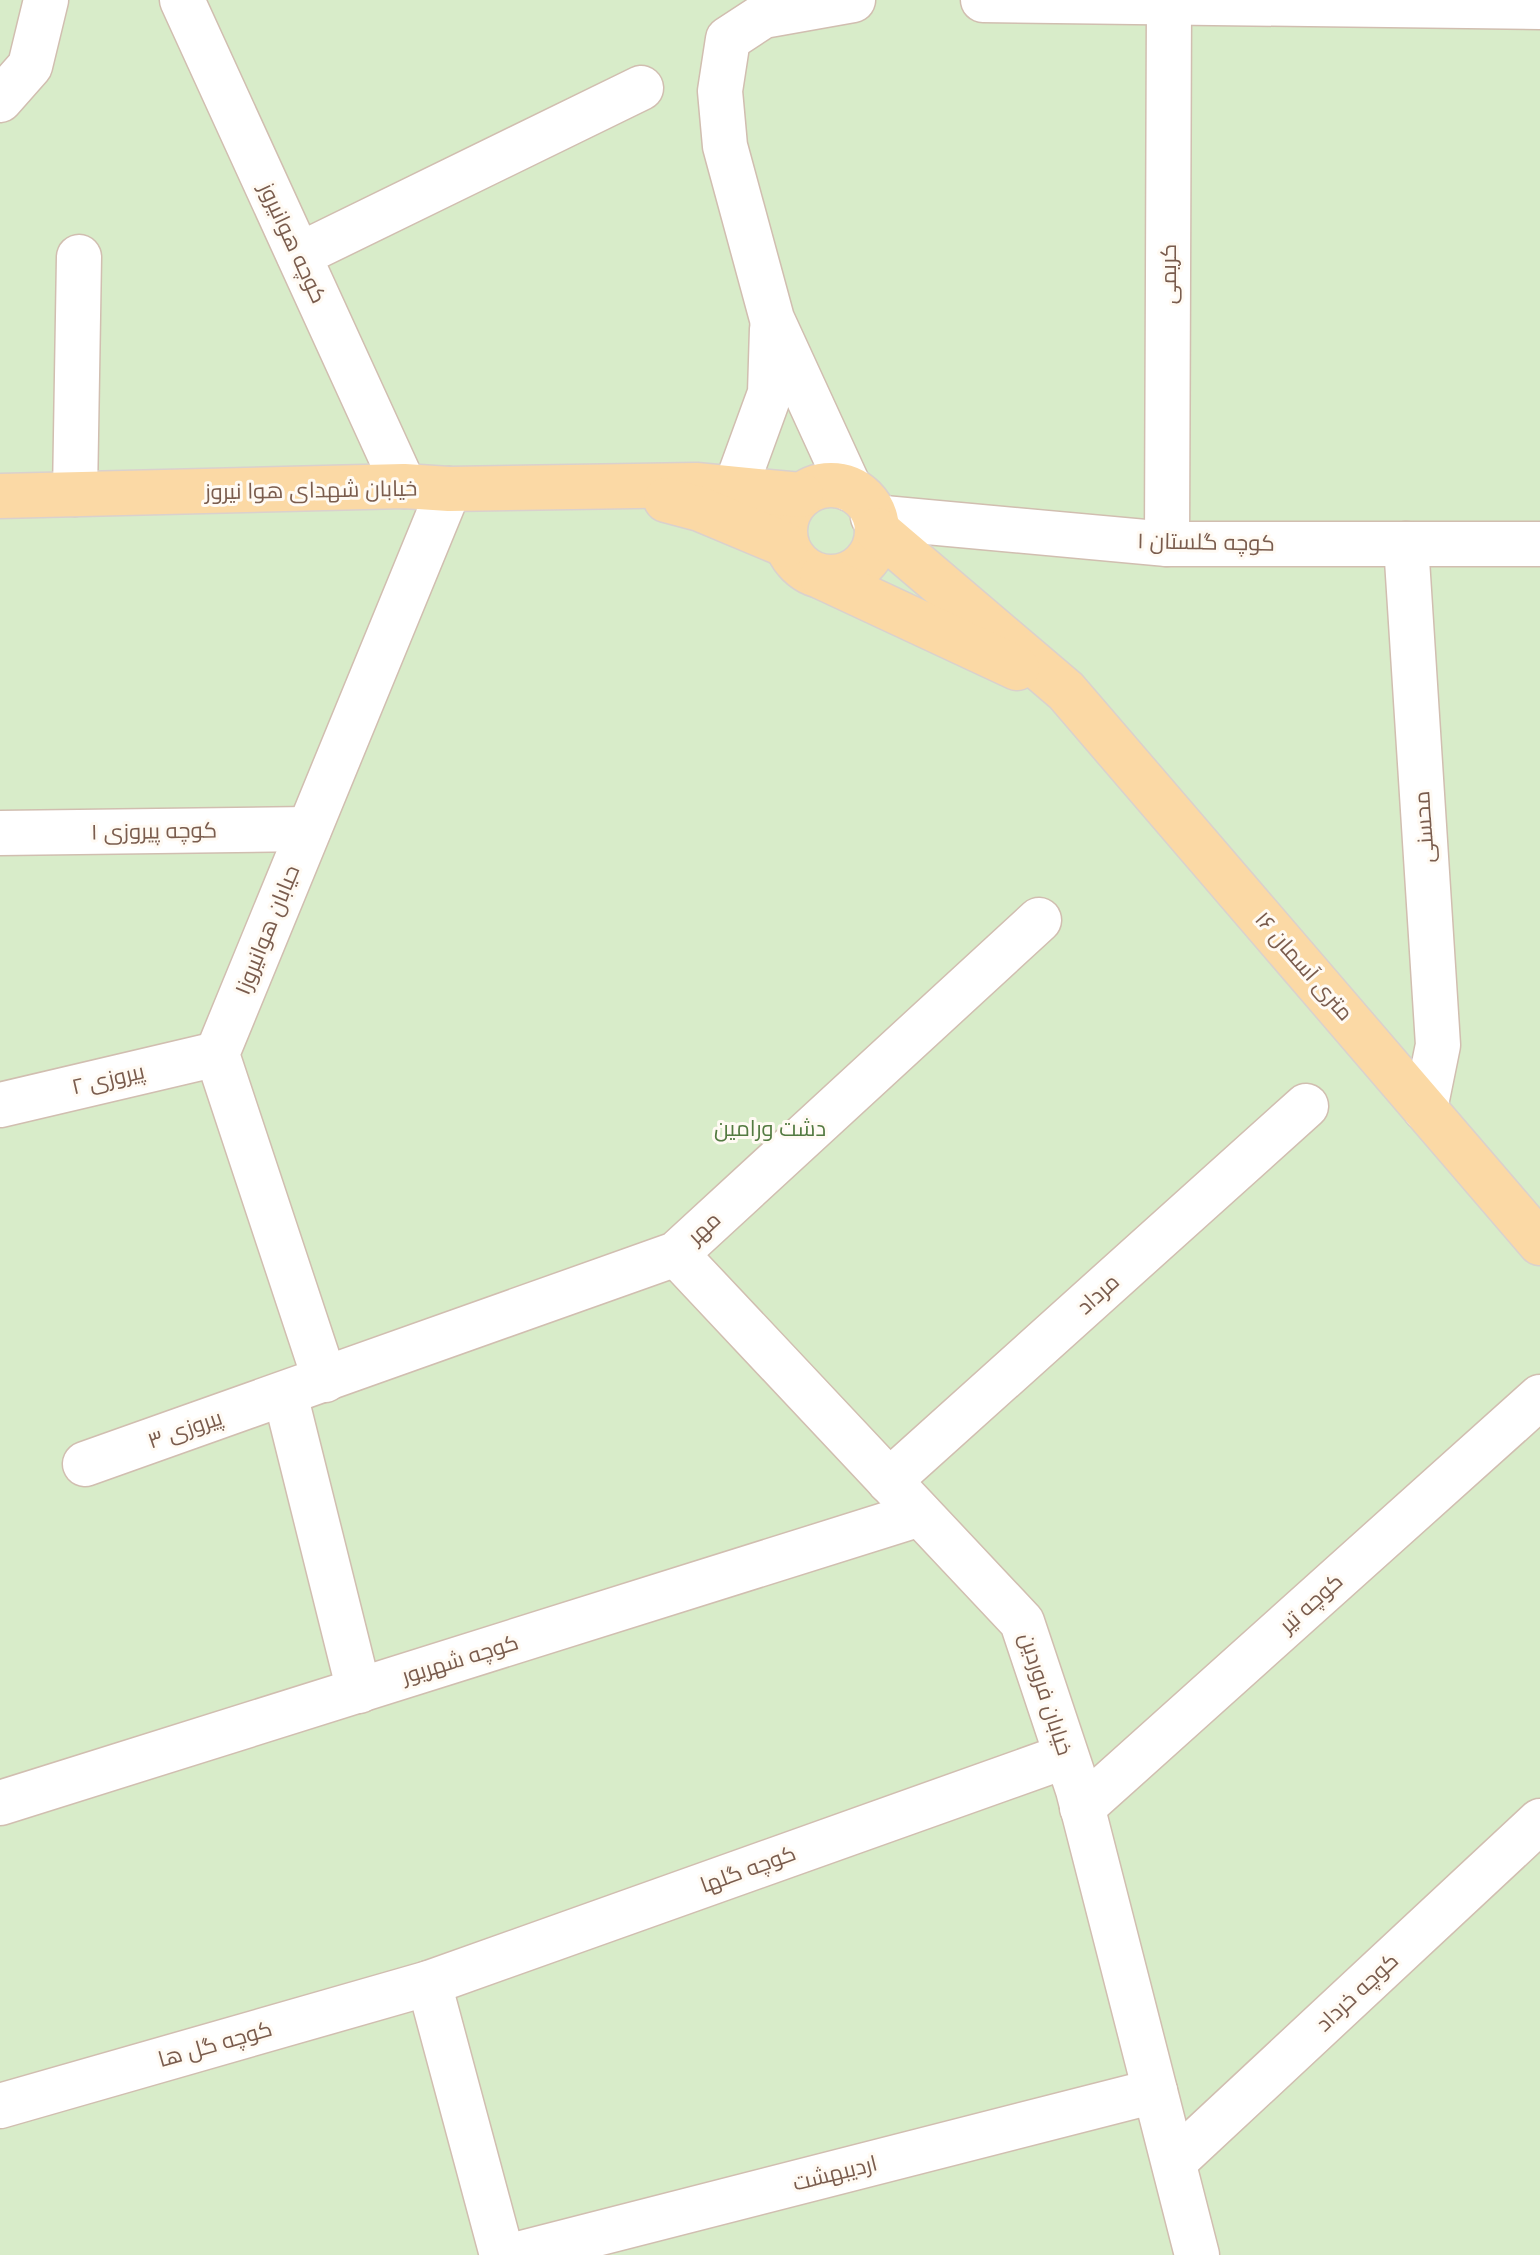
<svg xmlns="http://www.w3.org/2000/svg" width="1540" height="2255" viewBox="0 0 1540 2255" font-family="Montserrat,Cairo,sans-serif">
<style>
.green{fill:#d8ecc9}
.lines{fill:none;stroke-linecap:round;stroke-linejoin:round}
.minor-casing{stroke:#d1beb0;stroke-width:47}
.major-casing{stroke:#dad1cd;stroke-width:47}
.minor{stroke:#fff;stroke-width:44}
.major{stroke:#fbd9a5;stroke-width:44}
.labels{text-anchor:middle;dominant-baseline:central;stroke-width:6;stroke-linejoin:round;paint-order:stroke}
.street-label{font-size:22px;fill:#7a5c4d;stroke:#fffaf3}
.park-label{font-size:22px;fill:#537a41;stroke:#fffaf3}
</style>
<rect width="100%" height="100%" fill="#fdf6ec"/>
<!-- green -->
<rect class="green" x="0" y="0" width="1540" height="2255"/>
<g class="lines">
<!-- minor casing -->
<g class="minor-casing">
<g id="minor">
<polyline points="182,0 404,486"/>
<polyline points="983,0 1540,7"/>
<polyline points="0,100 30,66 46,0"/>
<polyline points="299,255 641,88"/>
<polyline points="735,489 770,393 772,329"/>
<polyline points="850,489 772,319 725,146 720,91 728,39 763,16 853,0"/>
<polyline points="75,494 79,257"/>
<polyline points="873,517 1167,544 1540,544"/>
<polyline points="1167,544 1169,4"/>
<polyline points="1406,544 1438,1045 1425,1109"/>
<polyline points="0,833 309,829"/>
<polyline points="0,1105 217,1054"/>
<polyline points="676,1254 1022,1622 1078,1790 1197,2255"/>
<polyline points="325,1380 217,1054 449,489"/>
<polyline points="285,1394 359,1691"/>
<polyline points="85,1464 676,1254 1039,920"/>
<polyline points="889,1481 1306,1106"/>
<polyline points="0,1803 920,1514"/>
<polyline points="1082,1808 1540,1397"/>
<polyline points="429,1983 502,2255"/>
<polyline points="0,2106 429,1983 1066,1756"/>
<polyline points="1174,2162 1540,1821"/>
<polyline points="514,2255 1155,2091"/>
</g>
</g>
<!-- major casing -->
<g class="major-casing">
<g id="major">
<circle cx="831" cy="531" r="46"/>
<polyline points="0,496 404,486 449,489 696,485 801,495"/>
<polyline points="666,500 700,509 786,545"/>
<polyline points="877,530 1066,691 1540,1243"/>
<polyline points="822,577 1017,668"/>
</g>
</g>
<!-- minor -->
<use href="#minor" class="minor"/>
<!-- major -->
<use href="#major" class="major"/>
</g>
<g class="labels">
<!-- street labels -->
<g class="street-label">
<text transform="translate(293 243) rotate(65)">کوچه هوانیروز</text>
<text transform="translate(1168 274) rotate(-90)">کریمی</text>
<text transform="translate(311 490) rotate(-1)">خیابان شهدای هوا نیروز</text>
<text transform="translate(1206 542) rotate(1)">کوچه گلستان ۱</text>
<text transform="translate(1424 827) rotate(-94)">محسنی</text>
<text transform="translate(154 831) rotate(-1)">کوچه پیروزی ۱</text>
<text transform="translate(267 930) rotate(-68)">حیابان هوانیروز۱</text>
<text transform="translate(1304 966) rotate(49)">۱۶ متری آسمان</text>
<text transform="translate(108 1079) rotate(-13)">پیروزی ۲</text>
<text transform="translate(704 1228) rotate(-43)">مهر</text>
<text transform="translate(1098 1294) rotate(-42)">مرداد</text>
<text transform="translate(185 1429) rotate(-19)">پیروزی ۳</text>
<text transform="translate(1311 1603) rotate(-42)">کوچه تیر</text>
<text transform="translate(460 1659) rotate(-17)">کوچه شهریور</text>
<text transform="translate(1046 1694) rotate(72)">خیابان فروردین</text>
<text transform="translate(748 1869) rotate(-20)">کوچه گلها</text>
<text transform="translate(1357 1992) rotate(-43)">کوچه خرداد</text>
<text transform="translate(215 2044) rotate(-16)">کوچه گل ها</text>
<text transform="translate(835 2173) rotate(-14)">اردیبهشت</text>
</g>
<!-- park labels -->
<g class="park-label">
<text x="770" y="1128">دشت ورامین</text>
</g>
</g>
</svg>
